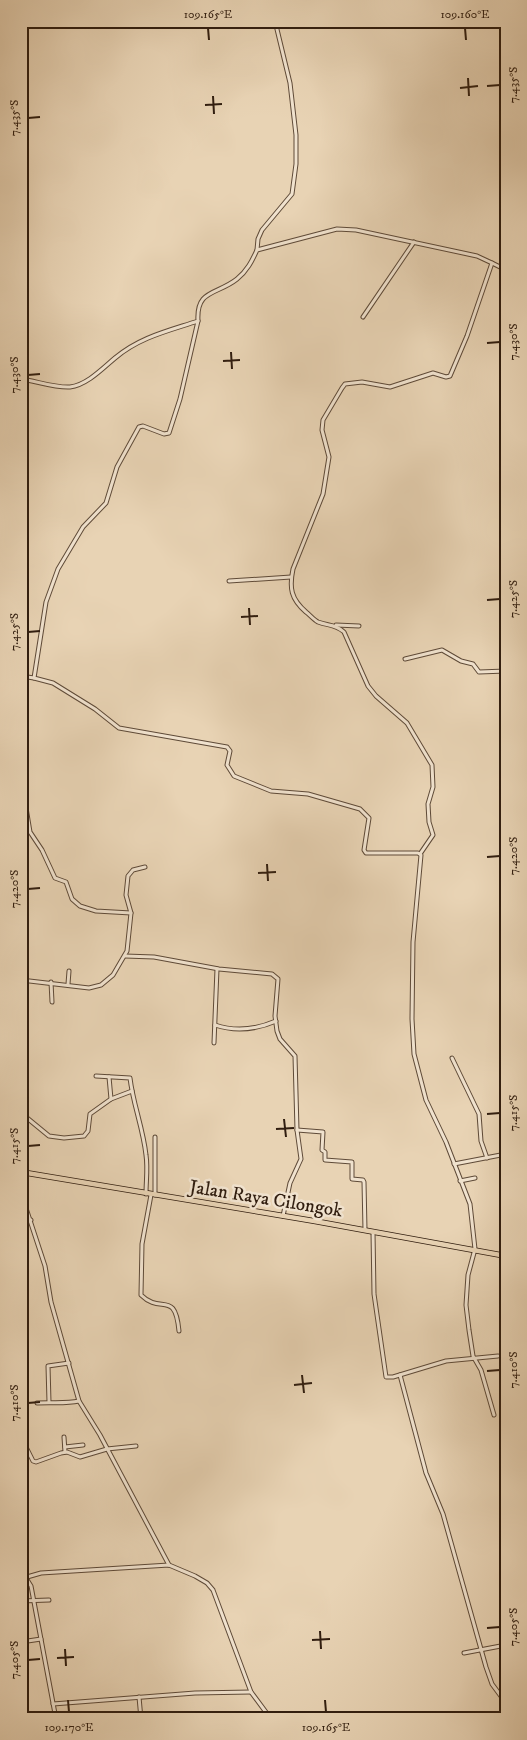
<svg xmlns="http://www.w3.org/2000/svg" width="527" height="1740" viewBox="0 0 527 1740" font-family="'IM FELL DW Pica',serif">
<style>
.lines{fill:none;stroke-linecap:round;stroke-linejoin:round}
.minor-casing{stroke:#5e4a38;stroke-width:5}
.highway-casing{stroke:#301d0f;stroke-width:6}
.minor{stroke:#f0e2ce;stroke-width:3}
.highway{stroke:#e8d3b4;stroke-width:4.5}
.ticks{fill:none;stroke:#301d0f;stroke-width:2}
.labels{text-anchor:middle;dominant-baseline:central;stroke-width:5;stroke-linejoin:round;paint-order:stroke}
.street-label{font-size:19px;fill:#301d0f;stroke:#f0e2ce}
.neatline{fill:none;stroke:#301d0f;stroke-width:2}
.ticks-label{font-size:12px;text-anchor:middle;fill:#301d0f}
</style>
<rect width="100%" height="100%" fill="#e8d3b4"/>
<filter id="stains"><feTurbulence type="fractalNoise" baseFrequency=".004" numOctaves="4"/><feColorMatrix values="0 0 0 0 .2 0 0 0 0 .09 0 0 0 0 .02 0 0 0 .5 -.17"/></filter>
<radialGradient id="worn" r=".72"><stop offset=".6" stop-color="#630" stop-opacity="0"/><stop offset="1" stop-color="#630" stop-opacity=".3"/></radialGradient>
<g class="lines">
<!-- minor casing -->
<g class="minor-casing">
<g id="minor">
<polyline points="257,250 258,239 262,230 292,194 296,164 296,135 290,83 275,21"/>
<polyline points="492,263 506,270"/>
<polyline points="363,317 414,242"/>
<polyline points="198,321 180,399 169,433 164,434 143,426 139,427 117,467 106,503 83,527 58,569 46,602 34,678 53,683 95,709 119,728 227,747 230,751 227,765 234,776 271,791 308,794 360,809 369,818 364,850 366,853 418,853 421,855 413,942 412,1019 414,1054 426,1100 446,1142 470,1204 475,1249 468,1275 466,1305 469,1330 473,1356 481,1370 494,1415"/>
<path d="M21 379C36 381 55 388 70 387 87 385 103 368 115 358 140 337 168 331 198 321 196 289 217 295 237 279 247 271 252 261 257 250L337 229 356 230 477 256 492 263 467 336 450 376 446 377 433 373 390 387 362 382 345 384 342 388 323 420 322 430 329 457 323 494 293 569C289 588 291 599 306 612 310 615 314 620 318 622 329 626 335 624 344 632L368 686 376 696 407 723 432 765 433 787 428 804 429 822 433 835 420 854"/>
<polyline points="229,581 291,577"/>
<polyline points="336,625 359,626"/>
<polyline points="405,659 442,650 461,661 473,664 479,672 506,671"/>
<polyline points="21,676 34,678"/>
<polyline points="21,778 30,832 42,850 55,878 66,882 72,899 80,906 96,911 131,913"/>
<polyline points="125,956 154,957 219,969 272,974 278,979 275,1016 277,1031 280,1039 295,1056 297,1130 301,1159 290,1183 283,1216"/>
<polyline points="21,980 89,988 101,985 113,975 127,951 131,913 126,895 128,876 133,870 145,867"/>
<polyline points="51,982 52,1002"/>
<polyline points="68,984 69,971"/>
<path d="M215 1025C236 1032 255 1030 276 1021"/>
<polyline points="214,1043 217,969"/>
<polyline points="452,1058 479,1114 481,1141 487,1158"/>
<path d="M96 1076 130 1078C133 1104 143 1128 146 1155 148 1168 146 1181 146 1194"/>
<polyline points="111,1099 132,1091"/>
<polyline points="21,1113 49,1136 64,1138 84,1136 88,1131 90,1114 111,1099 109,1077"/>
<polyline points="297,1130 323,1132 322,1150 325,1152 325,1160 352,1162 352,1179 363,1180 364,1182 365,1230"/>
<polyline points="155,1137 155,1195"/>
<polyline points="454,1164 506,1154"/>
<polyline points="460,1181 475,1178"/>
<polyline points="21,1193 45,1266 51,1302 79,1401 100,1435 169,1565"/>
<path d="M151 1195 142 1244 141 1295C161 1315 175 1289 179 1331"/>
<polyline points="21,1223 31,1220"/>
<polyline points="373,1232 374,1294 386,1377 393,1377 446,1361 498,1356"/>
<polyline points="400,1375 426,1473 443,1514 486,1667 492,1684 506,1703"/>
<polyline points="49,1402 48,1366 69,1363"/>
<path d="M37 1403C52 1402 65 1404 79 1401"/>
<polyline points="64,1437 65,1452"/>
<polyline points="26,1447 33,1461 36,1462 61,1453 67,1452 80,1457 107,1449 136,1446"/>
<polyline points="65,1447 83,1445"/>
<polyline points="21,1570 31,1586 56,1719"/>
<polyline points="27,1577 41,1573 169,1565 195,1576 207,1583 213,1590 251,1692 271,1719"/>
<polyline points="21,1601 49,1600"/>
<polyline points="21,1642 41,1639"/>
<polyline points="464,1653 506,1645"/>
<polyline points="139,1697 141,1719"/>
<polyline points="53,1704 195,1693 251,1692"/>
</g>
</g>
<!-- highway casing -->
<g class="highway-casing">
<polyline id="highway" points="21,1172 314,1221 506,1256"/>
</g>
<!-- minor -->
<use href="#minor" class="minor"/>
<!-- highway -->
<use href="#highway" class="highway"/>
</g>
<!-- ticks -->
<path class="ticks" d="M208 28 209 40M465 28 466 40M468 78 469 96M487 86 500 85M460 88 478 86M213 96 214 114M205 105 222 104M28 118 40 117M487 343 500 342M231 352 232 369M223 361 240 360M28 375 40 374M487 600 500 599M249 608 250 625M241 617 258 616M28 632 40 631M487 857 500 856M267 864 268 881M258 873 276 872M28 889 40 888M487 1114 500 1113M284 1119 286 1137M276 1129 294 1128M28 1146 40 1145M487 1371 500 1370M302 1375 304 1393M294 1385 312 1383M28 1403 40 1402M487 1628 500 1627M320 1631 321 1649M312 1640 330 1639M65 1649 66 1666M57 1658 74 1657M28 1660 40 1659M68 1700 69 1712M325 1700 326 1712"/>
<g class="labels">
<!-- street labels -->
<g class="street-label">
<text transform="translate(266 1199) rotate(9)">Jalan Raya Cilongok</text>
</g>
</g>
<!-- margin -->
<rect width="527" height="1740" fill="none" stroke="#e8d3b4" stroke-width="55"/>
<rect x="28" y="28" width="472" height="1684" class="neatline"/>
<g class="ticks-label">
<text x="208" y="18">109.165°E</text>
<text x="465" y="18">109.160°E</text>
<text transform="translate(513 85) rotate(-90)" y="4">7.435°S</text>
<text transform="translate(14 118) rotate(-90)" y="4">7.435°S</text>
<text transform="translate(513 342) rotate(-90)" y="4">7.430°S</text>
<text transform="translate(14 375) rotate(-90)" y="4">7.430°S</text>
<text transform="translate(513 599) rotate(-90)" y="4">7.425°S</text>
<text transform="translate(14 632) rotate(-90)" y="4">7.425°S</text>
<text transform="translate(513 856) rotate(-90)" y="4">7.420°S</text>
<text transform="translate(14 889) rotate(-90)" y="4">7.420°S</text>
<text transform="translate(513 1113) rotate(-90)" y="4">7.415°S</text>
<text transform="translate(14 1146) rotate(-90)" y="4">7.415°S</text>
<text transform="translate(513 1370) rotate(-90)" y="4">7.410°S</text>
<text transform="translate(14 1403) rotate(-90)" y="4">7.410°S</text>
<text transform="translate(513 1627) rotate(-90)" y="4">7.405°S</text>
<text transform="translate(14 1660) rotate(-90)" y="4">7.405°S</text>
<text x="69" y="1731">109.170°E</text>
<text x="326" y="1731">109.165°E</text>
</g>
<rect width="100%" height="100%" filter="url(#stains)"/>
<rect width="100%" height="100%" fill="url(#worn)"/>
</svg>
